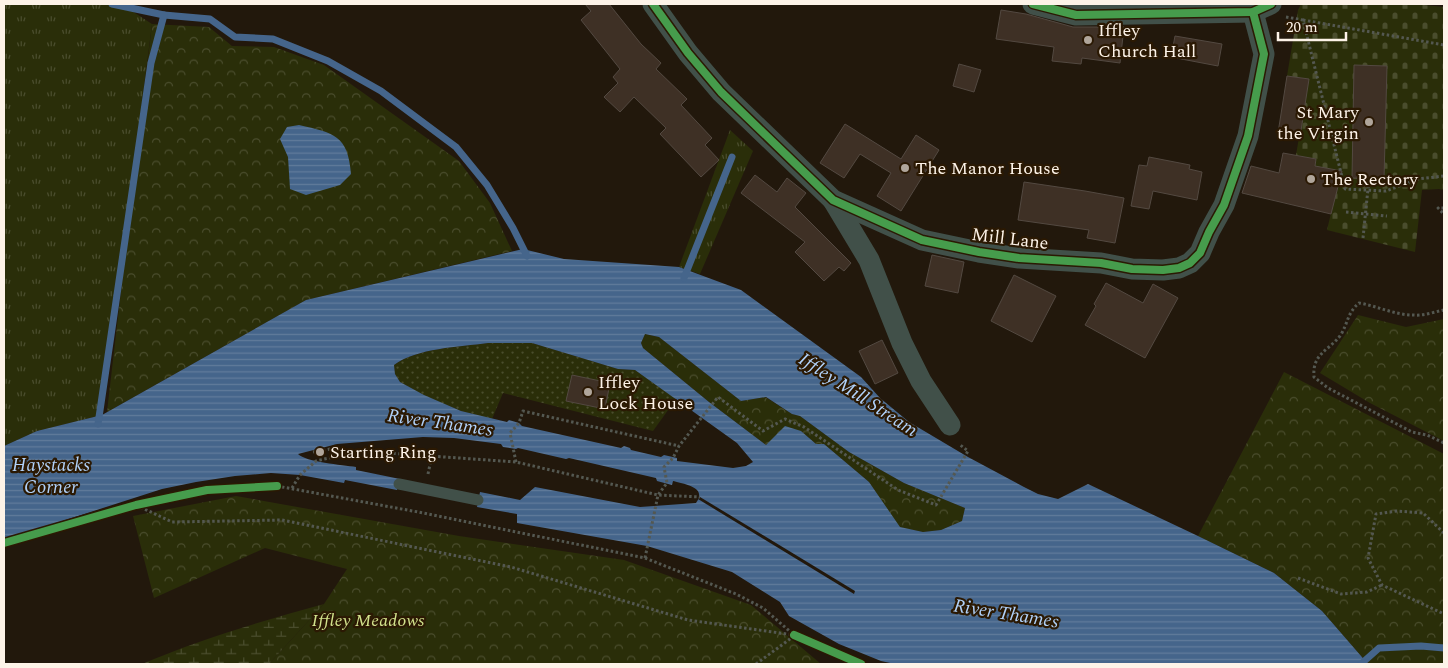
<svg xmlns="http://www.w3.org/2000/svg" width="1448" height="668" viewBox="0 0 1448 668" font-family="Spectral,serif">
<style>
.grass{fill:url(#grass-tufts)}
.forest{fill:url(#forest-crowns)}
.wetland{fill:url(#wetland-marsh)}
.cemetery{fill:url(#cemetery-stones)}
.garden{fill:url(#garden-dots);fill-rule:evenodd}
.water{fill:url(#water-rules);fill-rule:evenodd}
.pier{fill:#22180c}
.lines{fill:none;stroke-linecap:round;stroke-linejoin:round}
.stream{stroke:#45658b;stroke-width:7}
.building{fill:#3e3025;stroke:#534941}
.path{stroke:#545851;stroke-width:3;stroke-dasharray:2.5 2.5;stroke-linecap:butt}
.lane{stroke:#415049;stroke-width:11}
.street{stroke:#415049;stroke-width:21}
.cycleway-casing{stroke:#2b1903;stroke-width:11}
.cycleway{stroke:#469c4c;stroke-width:8}
.poi-dot{fill:#b0a69b;stroke:#2b1903;stroke-width:2}
.labels{text-anchor:middle;dominant-baseline:central;stroke-width:4.5;stroke-linejoin:round;paint-order:stroke}
.poi-label{font-size:18px;fill:#fdf3e8;stroke:#2b1903;text-anchor:start}
.street-label{font-size:18px;fill:#fdf3e8;stroke:#2b1903}
.park-label{font-size:18px;font-style:italic;fill:#d2e28c;stroke:#2b1903}
.water-label{font-size:19px;font-style:italic;fill:#b0d1f9;stroke:#2b1903}
</style>
<defs>
<pattern id="grass-tufts" width="24" height="20" patternUnits="userSpaceOnUse" patternTransform="scale(1.25)"><rect width="24" height="20" fill="#2a2e09"/><path d="M3 7l-1-3M5 7V3M7 7l1-3M15 17l-1-3M17 17v-4M19 17l1-3" fill="none" stroke="#4a4d2d"/></pattern>
<pattern id="forest-crowns" width="20" height="18" patternUnits="userSpaceOnUse" patternTransform="scale(1.25)"><rect width="20" height="18" fill="#2a2e09"/><path d="M2 6a3 3 0 1 1 6 0M12 15a3 3 0 1 1 6 0" fill="none" stroke="#4a4d2d"/></pattern>
<pattern id="wetland-marsh" width="20" height="14" patternUnits="userSpaceOnUse" patternTransform="scale(1.25)"><rect width="20" height="14" fill="#2a2e09"/><path d="M1 5h8M5 5V1M11 12h8M15 12V8" fill="none" stroke="#4a4d2d"/></pattern>
<pattern id="cemetery-stones" width="16" height="16" patternUnits="userSpaceOnUse" patternTransform="scale(1.25)"><rect width="16" height="16" fill="#2a2e09"/><path d="M2 7V4a2 2 0 0 1 4 0v3zM10 15v-3a2 2 0 0 1 4 0v3z" fill="#4a4d2d"/></pattern>
<pattern id="garden-dots" width="8" height="8" patternUnits="userSpaceOnUse" patternTransform="scale(1.25)"><rect width="8" height="8" fill="#2a2e09"/><path d="M2 2h.1M6 6h.1" fill="none" stroke="#4a4d2d" stroke-width="1.8" stroke-linecap="round"/></pattern>
<pattern id="water-rules" width="6" height="5" patternUnits="userSpaceOnUse" patternTransform="scale(1.25)"><rect width="6" height="5" fill="#45658b"/><path d="M0 2.5h6" fill="none" stroke="#617c9b"/></pattern>
</defs>
<rect width="100%" height="100%" fill="#22180c"/>
<!-- grass -->
<g class="grass">
<polygon points="4,4 121,4 152,24 102,415 37,431 4,446"/>
<polygon points="730,130 753,151 700,274 679,267"/>
</g>
<!-- forest -->
<g class="forest">
<polygon points="152,24 209,27 232,46 274,47 324,65 459,161 490,203 512,251 306,300 107,412"/>
<polygon points="1358,315 1406,327 1444,319 1444,441 1370,403 1320,373"/>
<polygon points="645,334 659,337 741,401 765,397 792,414 800,416 849,452 904,483 965,508 962,521 941,530 923,532 899,527 869,482 824,444 816,444 801,431 766,445 709,402 643,348 641,343"/>
<polygon points="1284,372 1444,454 1444,664 1368,664 1322,611 1274,573 1198,536"/>
<polygon points="236,496 459,536 624,560 751,605 821,664 269,664 324,604 347,569 265,548 154,598 133,516"/>
</g>
<!-- wetland -->
<path class="wetland" d="M324 604 269 664H142C201 639 262 621 324 604Z"/>
<!-- cemetery -->
<polygon class="cemetery" points="1301,4 1414,4 1444,7 1444,190 1439,189 1422,190 1415,252 1327,230 1336,192 1315,166 1316,159 1296,155 1309,79 1287,76 1298,10"/>
<!-- garden -->
<path class="garden" d="M488 343H532L618 369 635 370 676 399 653 431 503 393 492 419 461 411 423 395 400 382 395 374 394 365C418 348 459 347 488 343ZM610 383 604 409 566 401Z"/>
<!-- water -->
<g class="water">
<path d="M299 125C334 133 348 135 351 174L340 185 306 195 290 189 288 157 280 139 287 127Z"/>
<path d="M523 249 564 259 679 267 741 290 861 377 880 398 909 422 968 457 1024 487 1038 494 1058 499 1088 484 1198 536 1274 573 1322 611 1368 664H895L881 661 839 644 789 616 780 602 732 572 647 546 517 523V514L477 507 480 492 520 500 535 487 640 507 696 503C697 501 699 499 699 496 701 486 680 483 673 481L672 485 657 481 656 478 569 458 566 459 518 448 516 449 503 447 501 444 454 438 423 437 337 444 298 454C306 462 342 465 356 467V470L400 479 397 490 345 480 344 483 300 475 271 473 235 476 196 482 162 489 50 525 4 538V446L37 431 102 415 306 300ZM645 334 659 337 741 401 766 397 792 414 800 416 849 452 904 483 965 508 962 521 941 530 923 532 900 527 869 482 824 444H816L801 431 785 426 766 445 709 402 643 348 641 343ZM488 343H532L618 369 635 370 737 443 753 462 746 466 733 468 677 461V458L664 455 661 457 631 450 630 448 624 446 621 448 522 426 519 423 509 420 507 422 461 411 424 395 400 382 395 374 394 365C417 348 459 347 488 343Z"/>
</g>
<!-- pier -->
<polygon class="pier" points="700,497 855,591 854,594 698,499"/>
<g class="lines">
<!-- stream -->
<g class="stream">
<polyline points="164,15 210,19 235,37 273,39 328,61 381,91 456,147 487,185 513,228 527,256"/>
<polyline points="684,278 732,157"/>
<polyline points="98,424 151,63 164,15 112,4"/>
<polyline points="1361,664 1379,648 1421,646 1444,648"/>
</g>
</g>
<!-- building -->
<g class="building">
<polygon points="585,4 609,4 641,44 661,63 656,69 687,99 681,105 712,138 705,145 719,160 701,177 660,134 666,128 634,97 620,112 604,97 618,83 613,77 620,69 581,20 591,11"/>
<polygon points="1001,10 1026,14 1073,27 1124,27 1120,63 1082,58 1081,64 1052,61 1054,47 996,39"/>
<polygon points="1175,36 1222,44 1218,66 1171,57"/>
<polygon points="959,64 981,70 974,92 953,86"/>
<polygon points="1354,65 1387,66 1384,179 1352,178"/>
<polygon points="1287,76 1309,79 1300,137 1278,133"/>
<polygon points="845,124 901,159 916,135 939,150 901,211 877,196 891,173 860,154 844,178 820,163"/>
<polygon points="1283,153 1316,159 1315,166 1342,171 1331,214 1242,193 1251,166 1279,173"/>
<polygon points="1149,157 1190,165 1189,169 1202,172 1197,200 1153,191 1149,209 1131,206 1139,165 1147,166"/>
<polygon points="755,175 777,192 787,178 806,193 795,207 851,263 844,271 839,267 824,281 795,252 805,242 741,193"/>
<polygon points="1024,182 1085,191 1124,198 1115,243 1087,238 1089,230 1018,220"/>
<polygon points="932,255 964,262 958,293 925,286"/>
<polygon points="1014,275 1056,296 1032,342 991,321"/>
<polygon points="1106,283 1143,303 1153,284 1178,298 1145,358 1085,325 1096,306 1094,304"/>
<polygon points="882,340 898,373 875,384 859,351"/>
<polygon points="572,375 610,383 605,409 566,401"/>
</g>
<g class="lines">
<!-- path -->
<g class="path">
<polyline points="1286,17 1303,20 1345,189 1386,191 1418,179 1444,176"/>
<polyline points="1303,20 1444,45"/>
<polyline points="1444,208 1438,208 1444,214"/>
<polyline points="1346,212 1387,216"/>
<polyline points="1363,238 1369,179"/>
<path d="M1444 310C1434 312 1423 316 1413 315 1395 315 1377 306 1359 303 1347 313 1348 324 1340 336 1328 351 1312 354 1314 377L1328 388 1412 432 1427 435 1444 443"/>
<polyline points="313,452 336,448 338,456"/>
<polyline points="516,462 510,433 519,423 523,411 679,446"/>
<polyline points="428,474 432,455"/>
<polyline points="277,486 418,512 645,558 736,594 763,608 794,635"/>
<polyline points="292,488 300,475 316,461 359,451 516,462 658,495 700,497"/>
<polyline points="136,505 172,522 282,520 511,567 688,620 794,635"/>
<polyline points="1444,533 1423,513 1397,511 1376,514 1368,558 1382,585 1444,614"/>
<polyline points="645,558 658,495 667,483 664,467 673,458 679,446 718,397 763,431 785,419 804,427 898,490 936,505 968,451 959,444"/>
<polyline points="1298,578 1341,594 1367,592 1382,585"/>
<polyline points="756,664 794,636"/>
</g>
<!-- lane -->
<polyline class="lane" points="399,484 478,500"/>
<!-- street -->
<g class="street">
<polyline points="653,4 688,53 721,92 833,200 922,240 979,252 1019,258 1101,263 1132,269 1163,270 1179,268 1190,263 1200,253 1209,232 1224,205 1248,136 1264,54 1253,12"/>
<polyline points="1033,4 1076,15 1253,12 1271,4"/>
<polyline points="833,200 869,260 902,343 921,381 950,425"/>
</g>
<!-- cycleway casing -->
<g class="cycleway-casing">
<g id="cycleway">
<polyline points="653,4 688,53 721,92 833,200 922,240 979,252 1019,258 1101,263 1132,269 1163,270 1179,268 1190,263 1200,253 1209,232 1224,205 1248,136 1264,54 1253,12"/>
<polyline points="1033,4 1076,15 1253,12 1271,4"/>
<polyline points="4,543 136,505 207,490 277,486"/>
<polyline points="794,635 861,664"/>
</g>
</g>
<!-- cycleway -->
<use href="#cycleway" class="cycleway"/>
</g>
<!-- markers -->
<g class="poi-dot">
<circle cx="1088" cy="40" r="5"/>
<circle cx="1369" cy="122" r="5"/>
<circle cx="905" cy="168" r="5"/>
<circle cx="1311" cy="179" r="5"/>
<circle cx="588" cy="392" r="5"/>
<circle cx="320" cy="452" r="5"/>
</g>
<g class="labels">
<!-- poi labels -->
<g class="poi-label">
<text x="1098" y="30">Iffley<tspan x="1098" dy="21">Church Hall</tspan></text>
<text x="1359" y="112" text-anchor="end">St Mary<tspan x="1359" dy="21">the Virgin</tspan></text>
<text x="915" y="168">The Manor House</text>
<text x="1321" y="179">The Rectory</text>
<text x="598" y="382">Iffley<tspan x="598" dy="21">Lock House</tspan></text>
<text x="330" y="452">Starting Ring</text>
</g>
<!-- street labels -->
<g class="street-label">
<text transform="translate(1010 239) rotate(7)">Mill Lane</text>
</g>
<!-- park labels -->
<g class="park-label">
<text x="368" y="620">Iffley Meadows</text>
</g>
<!-- water labels -->
<g class="water-label">
<text transform="translate(858 395) rotate(33)">Iffley Mill Stream</text>
<text transform="translate(440 423) rotate(8)">River Thames</text>
<text x="51" y="465">Haystacks<tspan x="51" dy="22">Corner</tspan></text>
<text transform="translate(1006 614) rotate(9)">River Thames</text>
</g>
</g>
<!-- border -->
<rect width="1448" height="668" fill="none" stroke="#fdf3e8" stroke-width="10"/>
<!-- scale -->
<path d="M1278 32v8h68v-8" fill="none" stroke="#fdf3e8" stroke-width="2.5"/>
<text x="1286" y="32" font-size="15" fill="#fdf3e8" stroke="#2b1903" stroke-width="4" paint-order="stroke">20 m</text>
</svg>
